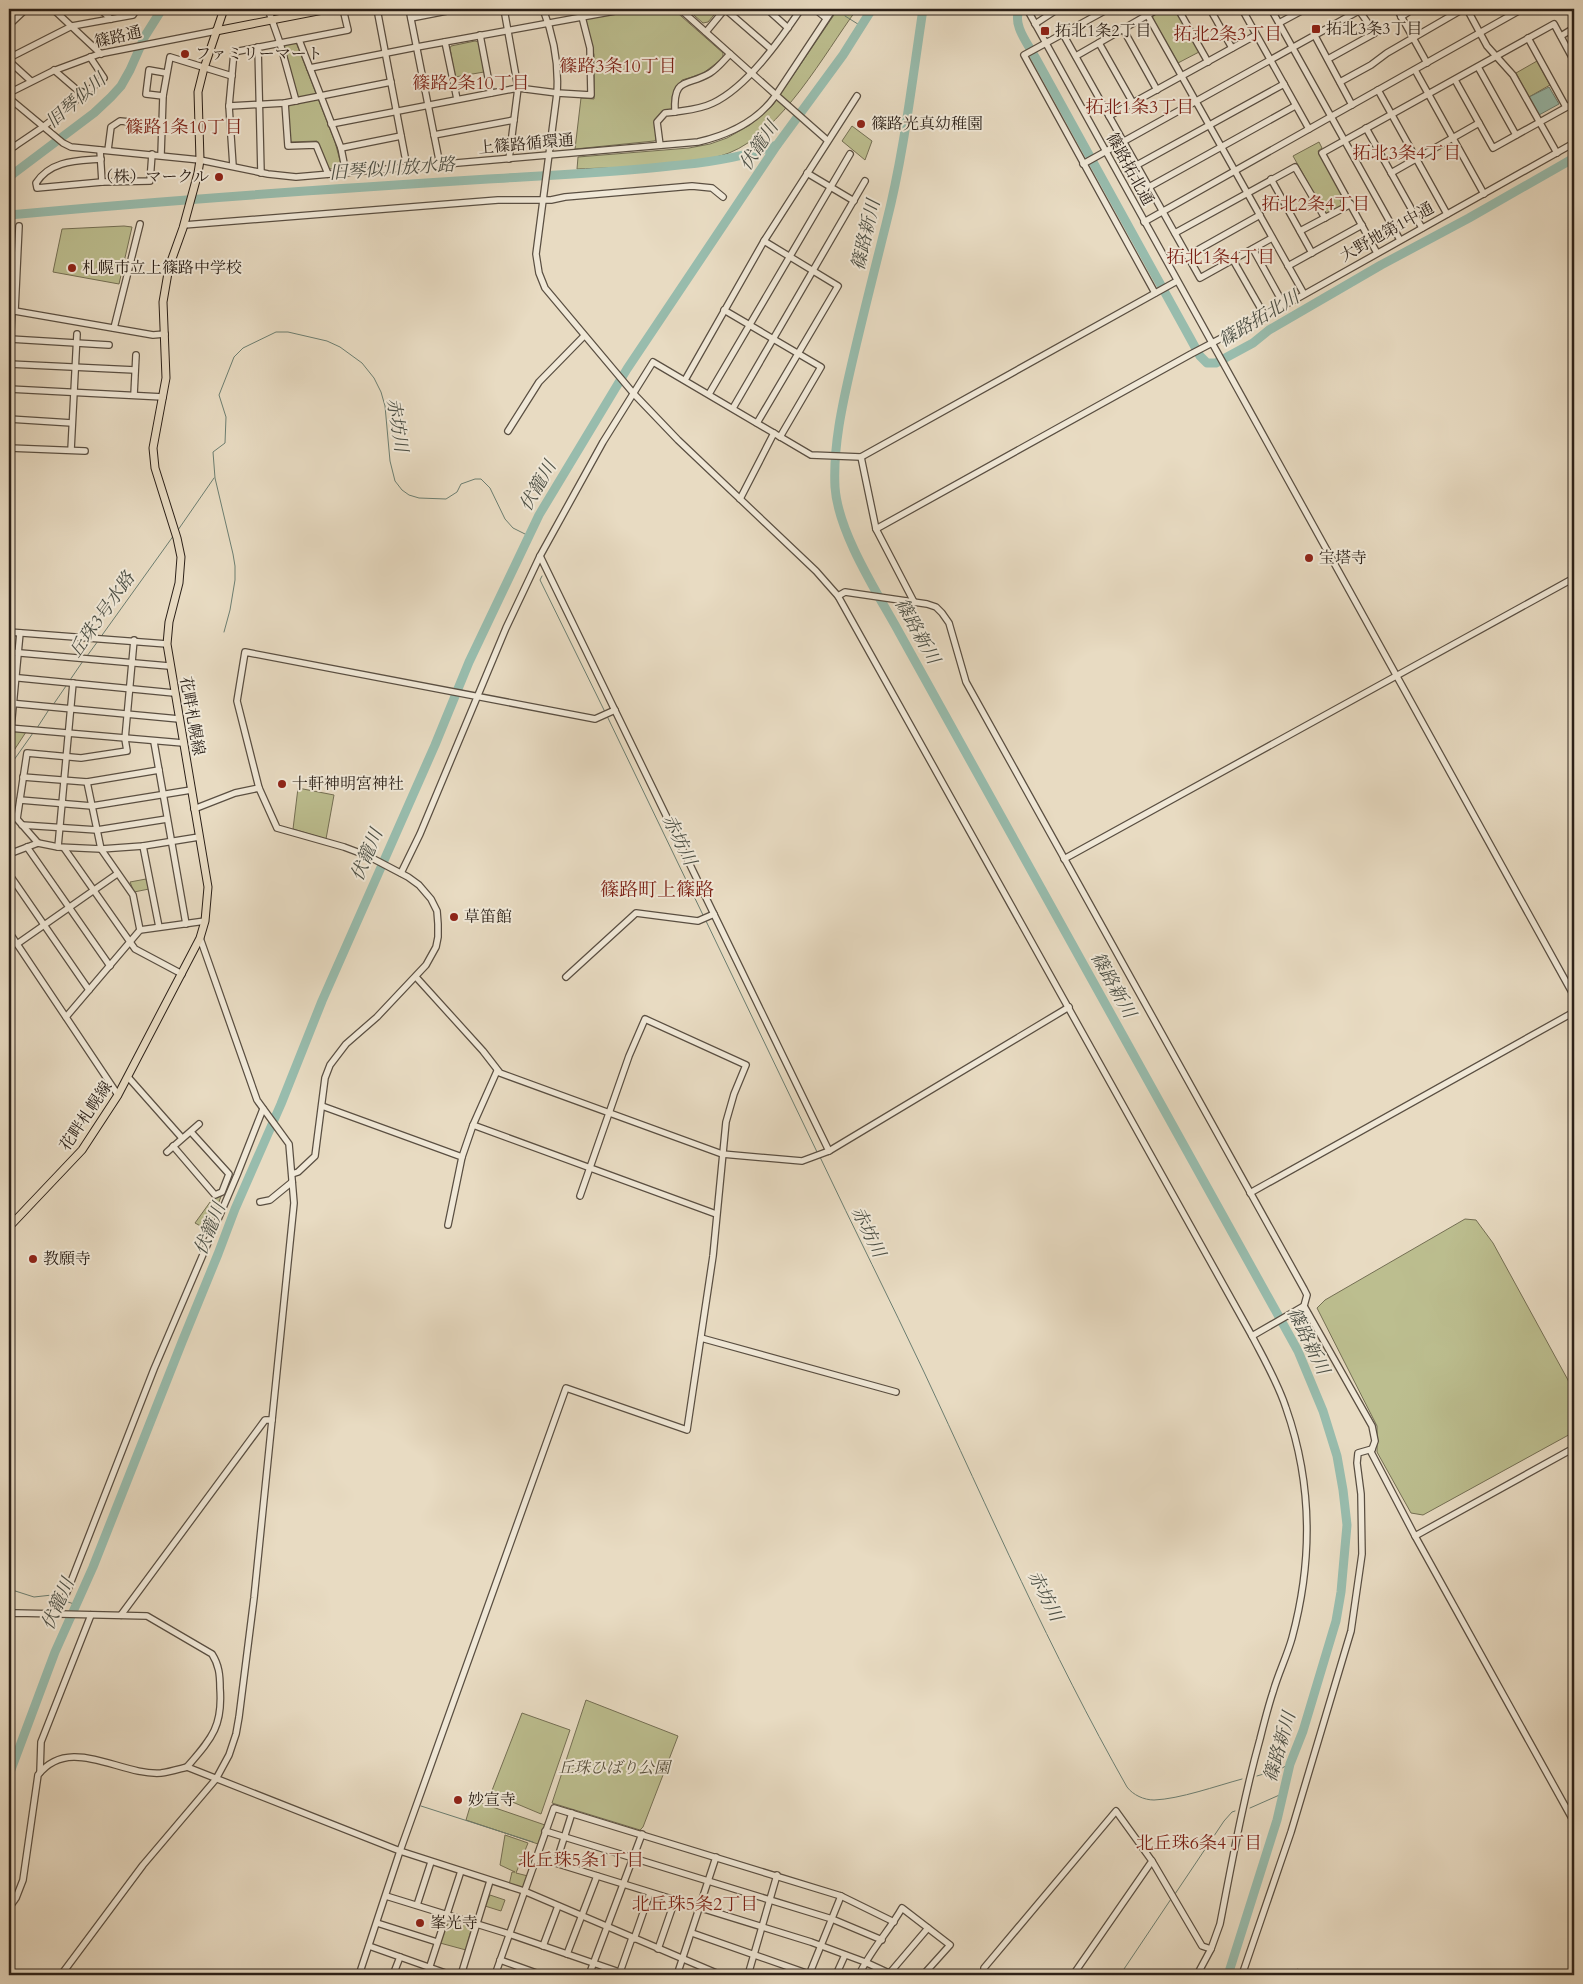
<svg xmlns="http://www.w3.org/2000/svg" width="1583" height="1984" viewBox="0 0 1583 1984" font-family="Cardo,'Noto Serif JP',serif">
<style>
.green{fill:#bcbe8f;stroke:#746f54}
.water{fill:#98bcad;stroke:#6c7e71}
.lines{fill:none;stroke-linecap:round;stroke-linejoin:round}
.stream{stroke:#6c7e71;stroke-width:1}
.river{stroke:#98bcad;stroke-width:9}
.minor-casing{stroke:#5a4f42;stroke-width:8}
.major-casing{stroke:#2b2018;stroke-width:9}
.minor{stroke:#f0e8d7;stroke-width:5.5}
.major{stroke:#e8dbc2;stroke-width:7}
.poi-dot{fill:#8f2418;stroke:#f0e8d7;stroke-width:2}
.labels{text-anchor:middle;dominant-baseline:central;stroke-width:4;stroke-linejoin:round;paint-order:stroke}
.poi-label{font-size:16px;fill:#2b2018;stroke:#f0e8d7;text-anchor:start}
.street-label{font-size:16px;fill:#2b2018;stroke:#f0e8d7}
.park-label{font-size:16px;font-style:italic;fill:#564f3c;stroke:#f0e8d7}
.neighbourhood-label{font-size:18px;fill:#7a1f14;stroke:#f0e8d7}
.water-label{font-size:18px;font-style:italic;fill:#4c4f45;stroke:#f0e8d7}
.quarter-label{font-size:19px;fill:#7a1f14;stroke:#f0e8d7}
</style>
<rect width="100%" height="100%" fill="#e8dbc2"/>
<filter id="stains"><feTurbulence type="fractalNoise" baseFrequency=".004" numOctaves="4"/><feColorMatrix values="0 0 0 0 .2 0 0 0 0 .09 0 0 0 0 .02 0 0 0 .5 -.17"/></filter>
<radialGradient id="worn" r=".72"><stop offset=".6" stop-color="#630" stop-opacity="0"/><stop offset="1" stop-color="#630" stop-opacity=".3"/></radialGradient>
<!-- green -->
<g class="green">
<path d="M638 9H673L723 53V58L702 74 682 80 676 88 672 97V109C654 111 655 125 656 140L654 141 575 149 581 98 594 99V55L586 20 588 17Z"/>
<polygon points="687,9 719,9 708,22 703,23"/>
<path d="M838 9H857C824 54 782 132 729 153 689 168 621 167 577 169L578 157 689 148 710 144 727 138 750 125 773 105Z"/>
<polygon points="1164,9 1175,9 1199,52 1178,63 1152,17"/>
<polygon points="475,41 479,42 484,72 455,77 450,48 451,46"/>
<polygon points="296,42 335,142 342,168 328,169 317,141 290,142 287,105 299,102 283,45"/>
<polygon points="1537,61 1550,85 1529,97 1516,73"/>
<polygon points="852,126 872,141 865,160 842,141"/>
<polygon points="1319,142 1322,148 1318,151 1344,198 1340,200 1342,205 1327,214 1325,213 1293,156"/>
<polygon points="124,226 132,227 119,284 53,272 62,229"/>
<polygon points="9,730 26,732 9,758"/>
<polygon points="298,788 334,795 326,839 293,829"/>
<polygon points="146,879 149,889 134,892 130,882"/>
<polygon points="222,1194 208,1230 195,1223 213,1198"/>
<polygon points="1465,1219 1476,1220 1493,1243 1574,1391 1574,1432 1423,1515 1411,1513 1377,1452 1377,1426 1317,1308 1325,1300"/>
<polygon points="586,1700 678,1736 643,1827 640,1830 552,1803"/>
<polygon points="522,1713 570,1730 541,1814 491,1793"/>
<polygon points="472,1800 545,1825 538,1844 466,1820"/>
<polygon points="505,1835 528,1843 516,1873 528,1876 523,1889 509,1885 512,1872 515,1872 500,1865"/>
<polygon points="490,1895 505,1900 501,1911 485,1906"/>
<polygon points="449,1918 472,1926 466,1950 440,1943"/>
</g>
<!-- water -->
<polygon class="water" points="1549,87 1559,104 1539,115 1529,97"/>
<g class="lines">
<!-- stream -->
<g class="stream">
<polyline points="845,16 861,26"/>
<polyline points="178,530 214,478"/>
<polyline points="542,576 540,580 605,712"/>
<polyline points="224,632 230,610 235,580 235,566 233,554 215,478 213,452 225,443 226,417 219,395 234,357 243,348 276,332 288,332 327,341 340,347 362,363 374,378 381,392 385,406 390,461 395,481 402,490 409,495 419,498 446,499 457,492 461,484 475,479 481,479 490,488 505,519 513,528 529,536"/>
<polyline points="100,638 174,535"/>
<polyline points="87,656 98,641"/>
<polyline points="70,680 83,661"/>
<polyline points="53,705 66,686"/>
<polyline points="607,716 703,915"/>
<polyline points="37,728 50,708"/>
<polyline points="9,767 33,733"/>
<polyline points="706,921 818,1154"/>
<path d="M820 1157C854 1229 890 1300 924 1372 989 1511 1051 1653 1127 1787 1133 1795 1144 1800 1154 1800 1180 1799 1216 1786 1242 1779"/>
<polyline points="9,1589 34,1597 52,1595 61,1599"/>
<polyline points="68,1602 77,1605"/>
<polyline points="1257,1776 1280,1769 1290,1764"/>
<polyline points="421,1806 533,1842"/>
<polyline points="1250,1808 1284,1793"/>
<polyline points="1175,1894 1224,1821 1232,1812 1235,1811"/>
<polyline points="1120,1975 1171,1899"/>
</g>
<!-- river -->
<g class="river">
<path d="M923 9C912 81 904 154 886 224 874 272 862 319 851 367 842 406 833 447 835 487 838 533 878 594 900 634L1298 1351 1323 1411 1337 1456 1343 1490 1347 1525 1341 1592 1336 1621 1303 1731 1290 1764 1277 1820 1228 1975"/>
<path d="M1020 9C1011 23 1028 44 1035 57L1200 356 1207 363H1216L1253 343 1269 330 1381 265 1469 218 1574 158"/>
<polyline points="9,177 94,113 111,97 121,86 130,70 145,36 162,9"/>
<path d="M9 215C168 200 328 189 488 179 549 175 610 173 670 166 706 163 742 158 777 145"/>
<polyline points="9,1775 55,1652 93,1567 182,1342 218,1254 235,1209 281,1104 322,1001 435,745 469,662 539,515 627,369 777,145 843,55 872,9"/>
</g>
<!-- minor casing -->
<g class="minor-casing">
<g id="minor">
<polyline points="53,9 101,54"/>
<polyline points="100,9 111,19"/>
<polyline points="268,9 280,43 296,101"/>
<polyline points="377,9 407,167"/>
<polyline points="409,9 440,165"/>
<polyline points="504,9 518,88 509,159"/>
<path d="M543 9C554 37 559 63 557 93L536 254 539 273 545 288 634 394 678 440 816 571 838 596 1252 1336C1264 1359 1278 1383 1286 1408 1313 1485 1313 1560 1292 1638 1287 1656 1278 1674 1273 1692 1268 1707 1264 1723 1260 1739 1243 1800 1232 1862 1220 1924L1211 1949 1197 1975"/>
<polyline points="725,9 771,49"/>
<polyline points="767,9 788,28"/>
<polyline points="815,9 826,18"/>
<polyline points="1027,9 1574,996"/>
<polyline points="1108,9 1024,55 1155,293"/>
<polyline points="1144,9 1304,294"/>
<polyline points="1178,9 1208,62"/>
<polyline points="1210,9 1232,48"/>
<polyline points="1242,9 1309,129"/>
<polyline points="1271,9 1400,240"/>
<polyline points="1397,9 1427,63"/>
<polyline points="1467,9 1487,46 1513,75 1557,153"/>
<polyline points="1401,17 1413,9"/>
<polyline points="411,18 457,9"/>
<polyline points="1279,23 1305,9"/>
<polyline points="1035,24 1058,9"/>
<polyline points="9,25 26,9"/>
<polyline points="1123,29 1157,90"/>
<polyline points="706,32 725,9"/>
<polyline points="1063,34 1200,278 1272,238"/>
<polyline points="480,35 491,93"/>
<polyline points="1315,36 1352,105"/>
<polyline points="1561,36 1574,28"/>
<polyline points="1528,38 1566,107"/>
<polyline points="299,40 341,148 346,173"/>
<polyline points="445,42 457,99"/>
<polyline points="1099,43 1133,103"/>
<polyline points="258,47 261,173"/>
<polyline points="1076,56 1158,9"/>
<polyline points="9,58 72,26 133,15 137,9"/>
<polyline points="1328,59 1375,33 1358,9"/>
<polyline points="9,61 31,81"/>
<polyline points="1478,67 1516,135"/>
<polyline points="310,68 417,47 626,9"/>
<polyline points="54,70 83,95"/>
<polyline points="1415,70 1484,194"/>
<polyline points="1455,80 1493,148 1574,103"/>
<polyline points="1340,82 1371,65 1387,53 1463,9"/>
<polyline points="1378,90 1447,214"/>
<polyline points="9,93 53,71 99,54 216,31"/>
<polyline points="163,96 146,94 149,70 166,73"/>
<path d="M9 98 63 143 71 147 200 160 268 174 296 177 698 142C728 135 758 121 776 95L680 9"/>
<polyline points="285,103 288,146 316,145 328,174"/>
<polyline points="229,106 285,103 391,82"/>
<path d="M675 112C688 110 701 109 713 103 747 87 780 40 801 9"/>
<polyline points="1109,116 1256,35"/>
<polyline points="331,124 518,88 557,93 591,95 590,48 580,9"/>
<polyline points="1366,128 1422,228"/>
<polyline points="434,135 514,120"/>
<polyline points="827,140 776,95 833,9"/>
<polyline points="9,141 15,146"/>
<path d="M660 145 657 122 665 113 675 112C673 76 687 87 710 73 718 68 724 60 730 54"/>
<polyline points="341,148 401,136"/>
<polyline points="9,150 43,127 104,78 90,57"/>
<polyline points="100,150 102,182"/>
<polyline points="108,150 111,127 120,121 162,125"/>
<polyline points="161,155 163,96 170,57 232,76"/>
<path d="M101 159C77 161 51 160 36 183L37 188 102 182 150 181 152 154"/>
<polyline points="1083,164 1362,9"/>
<polyline points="1137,165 1284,84"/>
<polyline points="233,166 229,106 234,52 348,30 343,9"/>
<polyline points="807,173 854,201"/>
<polyline points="1391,173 1479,123"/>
<polyline points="1271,179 1312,253"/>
<polyline points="1149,187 1295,106"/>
<polyline points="1144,222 1522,9"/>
<polyline points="184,225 498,200 551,200 565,197 692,186 712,188 723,197"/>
<polyline points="1300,231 1351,204"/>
<polyline points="1175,233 1295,167 1325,218"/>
<polyline points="1253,249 1284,305"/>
<polyline points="1377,253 1322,153 1554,24 1574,61"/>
<polyline points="1187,256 1260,215"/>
<polyline points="1233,260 1265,316"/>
<polyline points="1288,266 1362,225"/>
<polyline points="9,310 153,335 165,334"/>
<polyline points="724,310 821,367 780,437"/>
<polyline points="15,311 19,226"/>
<polyline points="114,328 140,224"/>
<polyline points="10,339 109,345"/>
<polyline points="9,364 135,370"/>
<polyline points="9,372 12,310"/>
<polyline points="685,380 764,241 857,96"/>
<polyline points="9,389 163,397"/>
<polyline points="709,394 850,154"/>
<polyline points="134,395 136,355"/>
<polyline points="733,408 865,181"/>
<polyline points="9,419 72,423"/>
<polyline points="757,423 838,286 764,241"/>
<polyline points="508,431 539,382 584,336"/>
<polyline points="9,448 85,451"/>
<polyline points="71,450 77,334"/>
<polyline points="861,457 876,529 914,602"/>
<polyline points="740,499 774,433"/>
<polyline points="876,529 1191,354 1298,298 1574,143"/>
<polyline points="540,556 829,1151"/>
<polyline points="838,596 845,592 927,604 936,607 942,613 949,623 966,682 1304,1289 1307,1295 1304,1306 1252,1336"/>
<polyline points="9,632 167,644"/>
<polyline points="9,652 169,666"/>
<polyline points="9,677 174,693"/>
<polyline points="9,703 179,719"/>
<polyline points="9,728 183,743"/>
<polyline points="11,728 20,633"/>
<polyline points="154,742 186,924"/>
<polyline points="23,777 87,782 159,770"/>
<polyline points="87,782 101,849 133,895 140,930"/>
<polyline points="259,788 237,701 245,652 590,718 595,719 615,710"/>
<polyline points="20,800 92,806 191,790"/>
<polyline points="194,809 235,793 259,788 277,828 344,847 368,856 408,877 419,885 431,899 437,911 438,924 438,937 436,947 426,965 377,1017 346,1044 330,1065 325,1078 315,1156 298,1172 292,1174"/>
<polyline points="22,825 97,830 167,819"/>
<polyline points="38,843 17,819 27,753 81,758 127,751 125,739 134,640"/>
<polyline points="143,846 159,927"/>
<polyline points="27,847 110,966"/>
<polyline points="58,847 73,683"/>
<polyline points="64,848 135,949 182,974"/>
<polyline points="9,854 38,843 58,847 101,849 143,846 199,837"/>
<polyline points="1064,859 1574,578"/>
<polyline points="401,873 420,834 506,628 540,556 603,442 653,362 811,455 861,457 1177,281"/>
<polyline points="9,874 89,990"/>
<polyline points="9,932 118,1095"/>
<polyline points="17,944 117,874"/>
<polyline points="416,977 483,1051 500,1073 722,1154 802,1161 829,1151 1069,1007"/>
<polyline points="566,977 636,913 698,921 714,914"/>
<polyline points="66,1017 140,930 205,921"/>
<polyline points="128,1077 182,1138"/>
<polyline points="322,1106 462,1157 448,1225"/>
<polyline points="473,1125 716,1214"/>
<polyline points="173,1146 215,1195 222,1192 229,1174 191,1132"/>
<polyline points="167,1152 199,1124"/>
<polyline points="462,1157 473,1125 497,1071"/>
<polyline points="1250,1193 1574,1012"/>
<polyline points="260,1202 270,1200 292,1182"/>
<polyline points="1304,1306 1372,1426 1375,1441 1371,1452 1415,1536 1574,1822"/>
<polyline points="701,1338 896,1392"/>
<polyline points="1415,1536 1574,1448"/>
<path d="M9 1614 16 1613 147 1616 212 1654C219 1665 220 1675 220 1688 223 1727 211 1739 187 1767L400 1851 524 1891 721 1975"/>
<polyline points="57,1614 65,1597 154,1369 237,1175 263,1109"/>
<polyline points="121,1615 265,1420 272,1420"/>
<polyline points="40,1772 41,1742 91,1615"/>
<polyline points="545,1831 832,1919 882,1940"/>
<polyline points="536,1857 811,1942 865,1962 893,1975"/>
<polyline points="1152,1861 1202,1946 1211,1949"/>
<polyline points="556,1863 572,1813"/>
<polyline points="386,1896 509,1934 628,1975"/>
<polyline points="417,1905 431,1862"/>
<path d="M9 1908 16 1898 23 1880 38 1775C70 1734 120 1776 161 1773 169 1772 179 1769 187 1767"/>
<polyline points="377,1923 437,1942"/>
<polyline points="692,1933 809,1974"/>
<polyline points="634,1939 650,1893"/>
<polyline points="369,1946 451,1975"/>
<polyline points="543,1946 558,1906"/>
<polyline points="658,1949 675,1900"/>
<polyline points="567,1954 597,1876"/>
<polyline points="500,1960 542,1975"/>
<polyline points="620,1972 632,1938"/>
<polyline points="1298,1973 1302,1975"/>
<polyline points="61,1975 143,1865 216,1779 229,1755 236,1734 239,1717 254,1598 294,1203 289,1144 257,1100 200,938"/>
<polyline points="359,1975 400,1851 566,1388 687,1430 713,1256 726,1122 734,1094 746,1065 645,1019 629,1056 580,1196"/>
<polyline points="393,1975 400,1957"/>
<polyline points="427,1975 461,1871"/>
<polyline points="461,1975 490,1881"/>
<polyline points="495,1975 554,1808 841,1896 894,1922"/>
<polyline points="589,1975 642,1834"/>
<polyline points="677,1975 716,1857"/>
<polyline points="748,1975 777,1875"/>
<polyline points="809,1975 841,1896"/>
<polyline points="836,1975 845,1955"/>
<path d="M859 1975C870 1951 889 1931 902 1908L950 1945 923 1975"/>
<polyline points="888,1975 928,1928"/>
<polyline points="984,1975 984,1968 1116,1811 1152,1861 1073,1975"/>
<polyline points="1242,1975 1291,1832 1351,1631 1362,1554 1361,1494 1357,1463 1358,1453 1372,1449"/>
</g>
</g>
<!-- major casing -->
<g class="major-casing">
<g id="major">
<polyline points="216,31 328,9"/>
<polyline points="9,1227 82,1150 118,1095 200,938 205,921 208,887 167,644 169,622 179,583 181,557 177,538 155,468 153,448 166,378 163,302 169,267 183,228 198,173 200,160 198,92 204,68 224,9"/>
</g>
</g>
<!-- minor -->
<use href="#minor" class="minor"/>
<!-- major -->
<use href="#major" class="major"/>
</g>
<!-- markers -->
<g class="poi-dot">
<rect x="1311" y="24" width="10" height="10" rx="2.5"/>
<rect x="1040" y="26" width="10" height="10" rx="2.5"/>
<circle cx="185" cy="54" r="5"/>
<circle cx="861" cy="124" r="5"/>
<circle cx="219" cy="177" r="5"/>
<circle cx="72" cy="268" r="5"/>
<circle cx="1309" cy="558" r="5"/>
<circle cx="282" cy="784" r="5"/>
<circle cx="454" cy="917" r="5"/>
<circle cx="33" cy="1259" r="5"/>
<circle cx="458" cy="1800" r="5"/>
<circle cx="420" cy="1923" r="5"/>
</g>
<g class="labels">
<!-- poi labels -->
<g class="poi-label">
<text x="1326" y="29">拓北3条3丁目</text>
<text x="1055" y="31">拓北1条2丁目</text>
<text x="195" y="54">ファミリーマート</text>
<text x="871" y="124">篠路光真幼稚園</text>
<text x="209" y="177" text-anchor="end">（株）マークル</text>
<text x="82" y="268">札幌市立上篠路中学校</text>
<text x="1319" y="558">宝塔寺</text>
<text x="292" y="784">十軒神明宮神社</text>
<text x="464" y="917">草笛館</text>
<text x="43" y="1259">教願寺</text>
<text x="468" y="1800">妙宣寺</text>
<text x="430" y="1923">峯光寺</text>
</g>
<!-- street labels -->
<g class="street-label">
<text transform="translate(118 37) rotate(-13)">篠路通</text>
<text transform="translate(526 144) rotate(-5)">上篠路循環通</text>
<text transform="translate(1130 169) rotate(61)">篠路拓北通</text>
<text transform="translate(1387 232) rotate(-29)">大野地第1中通</text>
<text transform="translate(192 716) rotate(80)">花畔札幌線</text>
<text transform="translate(86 1116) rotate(-56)">花畔札幌線</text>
</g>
<!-- park labels -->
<g class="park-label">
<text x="614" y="1768">丘珠ひばり公園</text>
</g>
<!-- neighbourhood labels -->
<g class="neighbourhood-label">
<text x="1228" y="34">拓北2条3丁目</text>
<text x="618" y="66">篠路3条10丁目</text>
<text x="471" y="83">篠路2条10丁目</text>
<text x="1140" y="107">拓北1条3丁目</text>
<text x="184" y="127">篠路1条10丁目</text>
<text x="1407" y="153">拓北3条4丁目</text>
<text x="1316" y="204">拓北2条4丁目</text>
<text x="1221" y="257">拓北1条4丁目</text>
<text x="1199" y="1843">北丘珠6条4丁目</text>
<text x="581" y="1860">北丘珠5条1丁目</text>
<text x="695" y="1904">北丘珠5条2丁目</text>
</g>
<!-- water labels -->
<g class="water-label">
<text transform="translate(76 101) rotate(-41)">旧琴似川</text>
<text transform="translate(759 146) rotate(-56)">伏籠川</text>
<text transform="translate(392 169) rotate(-4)">旧琴似川放水路</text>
<text transform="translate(866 235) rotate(-77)">篠路新川</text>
<text transform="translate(1259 319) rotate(-31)">篠路拓北川</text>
<text transform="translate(397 425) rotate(81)">赤坊川</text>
<text transform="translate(538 486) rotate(-60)">伏籠川</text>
<text transform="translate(102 615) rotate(-55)">丘珠3号水路</text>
<text transform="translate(917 631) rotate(61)">篠路新川</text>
<text transform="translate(679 840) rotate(64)">赤坊川</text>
<text transform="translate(367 855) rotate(-67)">伏籠川</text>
<text transform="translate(1113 985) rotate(61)">篠路新川</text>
<text transform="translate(210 1229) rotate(-68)">伏籠川</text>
<text transform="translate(868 1232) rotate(64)">赤坊川</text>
<text transform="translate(1308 1341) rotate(64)">篠路新川</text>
<text transform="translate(1045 1596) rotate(63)">赤坊川</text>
<text transform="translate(58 1604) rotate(-66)">伏籠川</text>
<text transform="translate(1280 1747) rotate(-74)">篠路新川</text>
</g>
<!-- quarter labels -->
<g class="quarter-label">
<text x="657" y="890">篠路町上篠路</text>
</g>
</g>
<!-- margin -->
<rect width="1583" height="1984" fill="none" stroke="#e8dbc2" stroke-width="30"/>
<rect x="10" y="10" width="1563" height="1964" fill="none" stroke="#2b2018" stroke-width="2.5"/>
<rect x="15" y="15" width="1553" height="1954" fill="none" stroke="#2b2018"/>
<rect width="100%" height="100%" filter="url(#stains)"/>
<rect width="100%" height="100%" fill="url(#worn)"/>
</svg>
